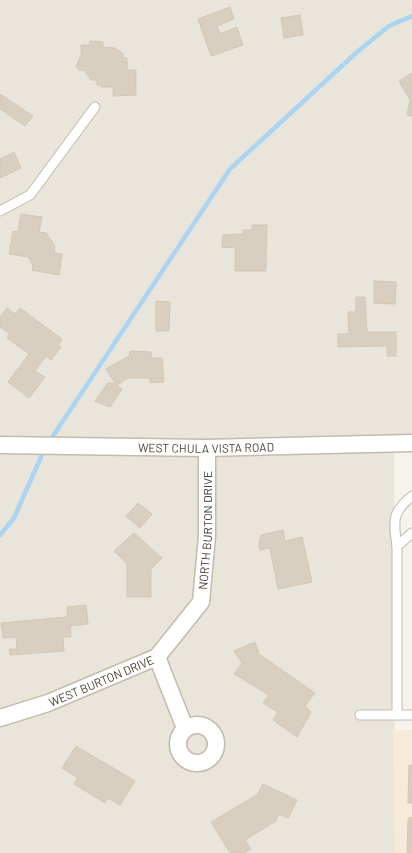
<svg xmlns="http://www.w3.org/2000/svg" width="412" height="853" viewBox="0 0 412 853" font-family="Barlow,sans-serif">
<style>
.residential{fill:#eae5da}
.commercial{fill:#f7ead8}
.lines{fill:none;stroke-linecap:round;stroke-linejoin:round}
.stream{stroke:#a9d4f2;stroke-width:4.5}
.building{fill:#d8cfc1;stroke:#d3c7b4}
.service-casing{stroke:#c2bbae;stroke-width:11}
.minor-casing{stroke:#c2bbae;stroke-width:19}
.service{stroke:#fff;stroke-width:9}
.minor{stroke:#fff;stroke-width:16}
.labels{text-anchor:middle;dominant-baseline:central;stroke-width:4;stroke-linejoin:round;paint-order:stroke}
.street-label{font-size:12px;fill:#4b4439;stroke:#fff}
</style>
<rect width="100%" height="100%" fill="#f6f3ec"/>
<!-- residential -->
<polygon class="residential" points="0,0 412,0 412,434 394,434 395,853 0,853"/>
<!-- commercial -->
<polygon class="commercial" points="393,730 412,730 412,853 395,853"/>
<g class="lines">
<!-- stream -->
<g class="stream">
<polyline points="49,442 230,169 357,52 389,26 412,16"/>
<polyline points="0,535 14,518 45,448"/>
</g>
</g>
<!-- building -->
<g class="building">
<polygon points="230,7 234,19 217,26 220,34 237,27 243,45 211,56 198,19"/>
<polygon points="300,15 303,35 284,38 281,18"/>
<polygon points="90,41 103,42 103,47 115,48 123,54 123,58 127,58 127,70 136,70 136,95 113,96 113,87 101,87 101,85 97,85 97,80 91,80 84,70 78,70 76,66 81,56 81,45 89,45"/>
<polygon points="412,73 412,116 407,115 410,100 399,81"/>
<polygon points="0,94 33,116 25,126 0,109"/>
<polygon points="14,152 21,168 0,178 0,159"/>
<polygon points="21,214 42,217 39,232 46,233 55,246 54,253 62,254 59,275 32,270 33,265 28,257 9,254 13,231 18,232"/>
<polygon points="252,225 267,225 266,271 235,271 235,247 222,248 223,235 243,234 243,230 252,230"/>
<polygon points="374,281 396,282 395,304 374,303"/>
<polygon points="356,297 365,297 367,332 396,332 396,356 387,356 387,346 338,347 338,334 349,334 348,312 356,312"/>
<polygon points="156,301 170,302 169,331 156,331"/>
<polygon points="7,308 15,314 20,308 62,339 58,345 61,347 51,360 46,356 35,371 45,377 29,398 8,382 29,354 7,338 10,334 0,327 0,317"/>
<polygon points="130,351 151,352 152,358 162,358 164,382 150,383 150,378 128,378 117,385 122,389 110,407 95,401 108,383 115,383 106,369 129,356"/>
<polygon points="138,503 152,514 140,528 126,516"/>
<polygon points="283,530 285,541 302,537 312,582 278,589 270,548 260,550 259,545 261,535"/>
<polygon points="134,533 162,558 151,569 151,597 127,597 127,564 114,551"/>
<polygon points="86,605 88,624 70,626 71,637 63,637 64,651 10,655 9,649 17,649 16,637 3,638 1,623 67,617 67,607"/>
<polygon points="255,642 259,654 315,693 305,706 311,712 297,737 273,720 278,712 263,703 269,695 234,674 242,663 234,651"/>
<polygon points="76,746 135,781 120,805 108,798 105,803 74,784 78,778 62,768"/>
<polygon points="409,765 412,765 412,803 408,803"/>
<polygon points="263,784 297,800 288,818 279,814 276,821 245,840 251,849 244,853 230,853 211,822 257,795"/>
<polygon points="412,817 412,853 407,853 408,818"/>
</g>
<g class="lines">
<!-- service casing -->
<g class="service-casing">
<g id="service">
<polyline points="0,211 30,195 95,107"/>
<polyline points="397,546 412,533"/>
<polyline points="360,715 412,715"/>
<path d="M397 715V546C393 521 392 512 412 496"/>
</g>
</g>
<!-- minor casing -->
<g class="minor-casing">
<g id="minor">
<path id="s1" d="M0 445 207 448 412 443"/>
<polyline points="157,657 185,728"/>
<path id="s2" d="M0 718 48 703 157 657 201 602 207 536V448"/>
<circle cx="197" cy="744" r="19"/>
</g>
</g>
<!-- service -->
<use href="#service" class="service"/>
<!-- minor -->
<use href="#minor" class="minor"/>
</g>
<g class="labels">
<!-- street labels -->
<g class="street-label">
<text stroke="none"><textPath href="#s1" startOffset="206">WEST CHULA VISTA ROAD</textPath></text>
<text stroke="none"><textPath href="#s2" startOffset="311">NORTH BURTON DRIVE</textPath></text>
<text stroke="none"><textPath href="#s2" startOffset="108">WEST BURTON DRIVE</textPath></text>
</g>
</g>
</svg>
